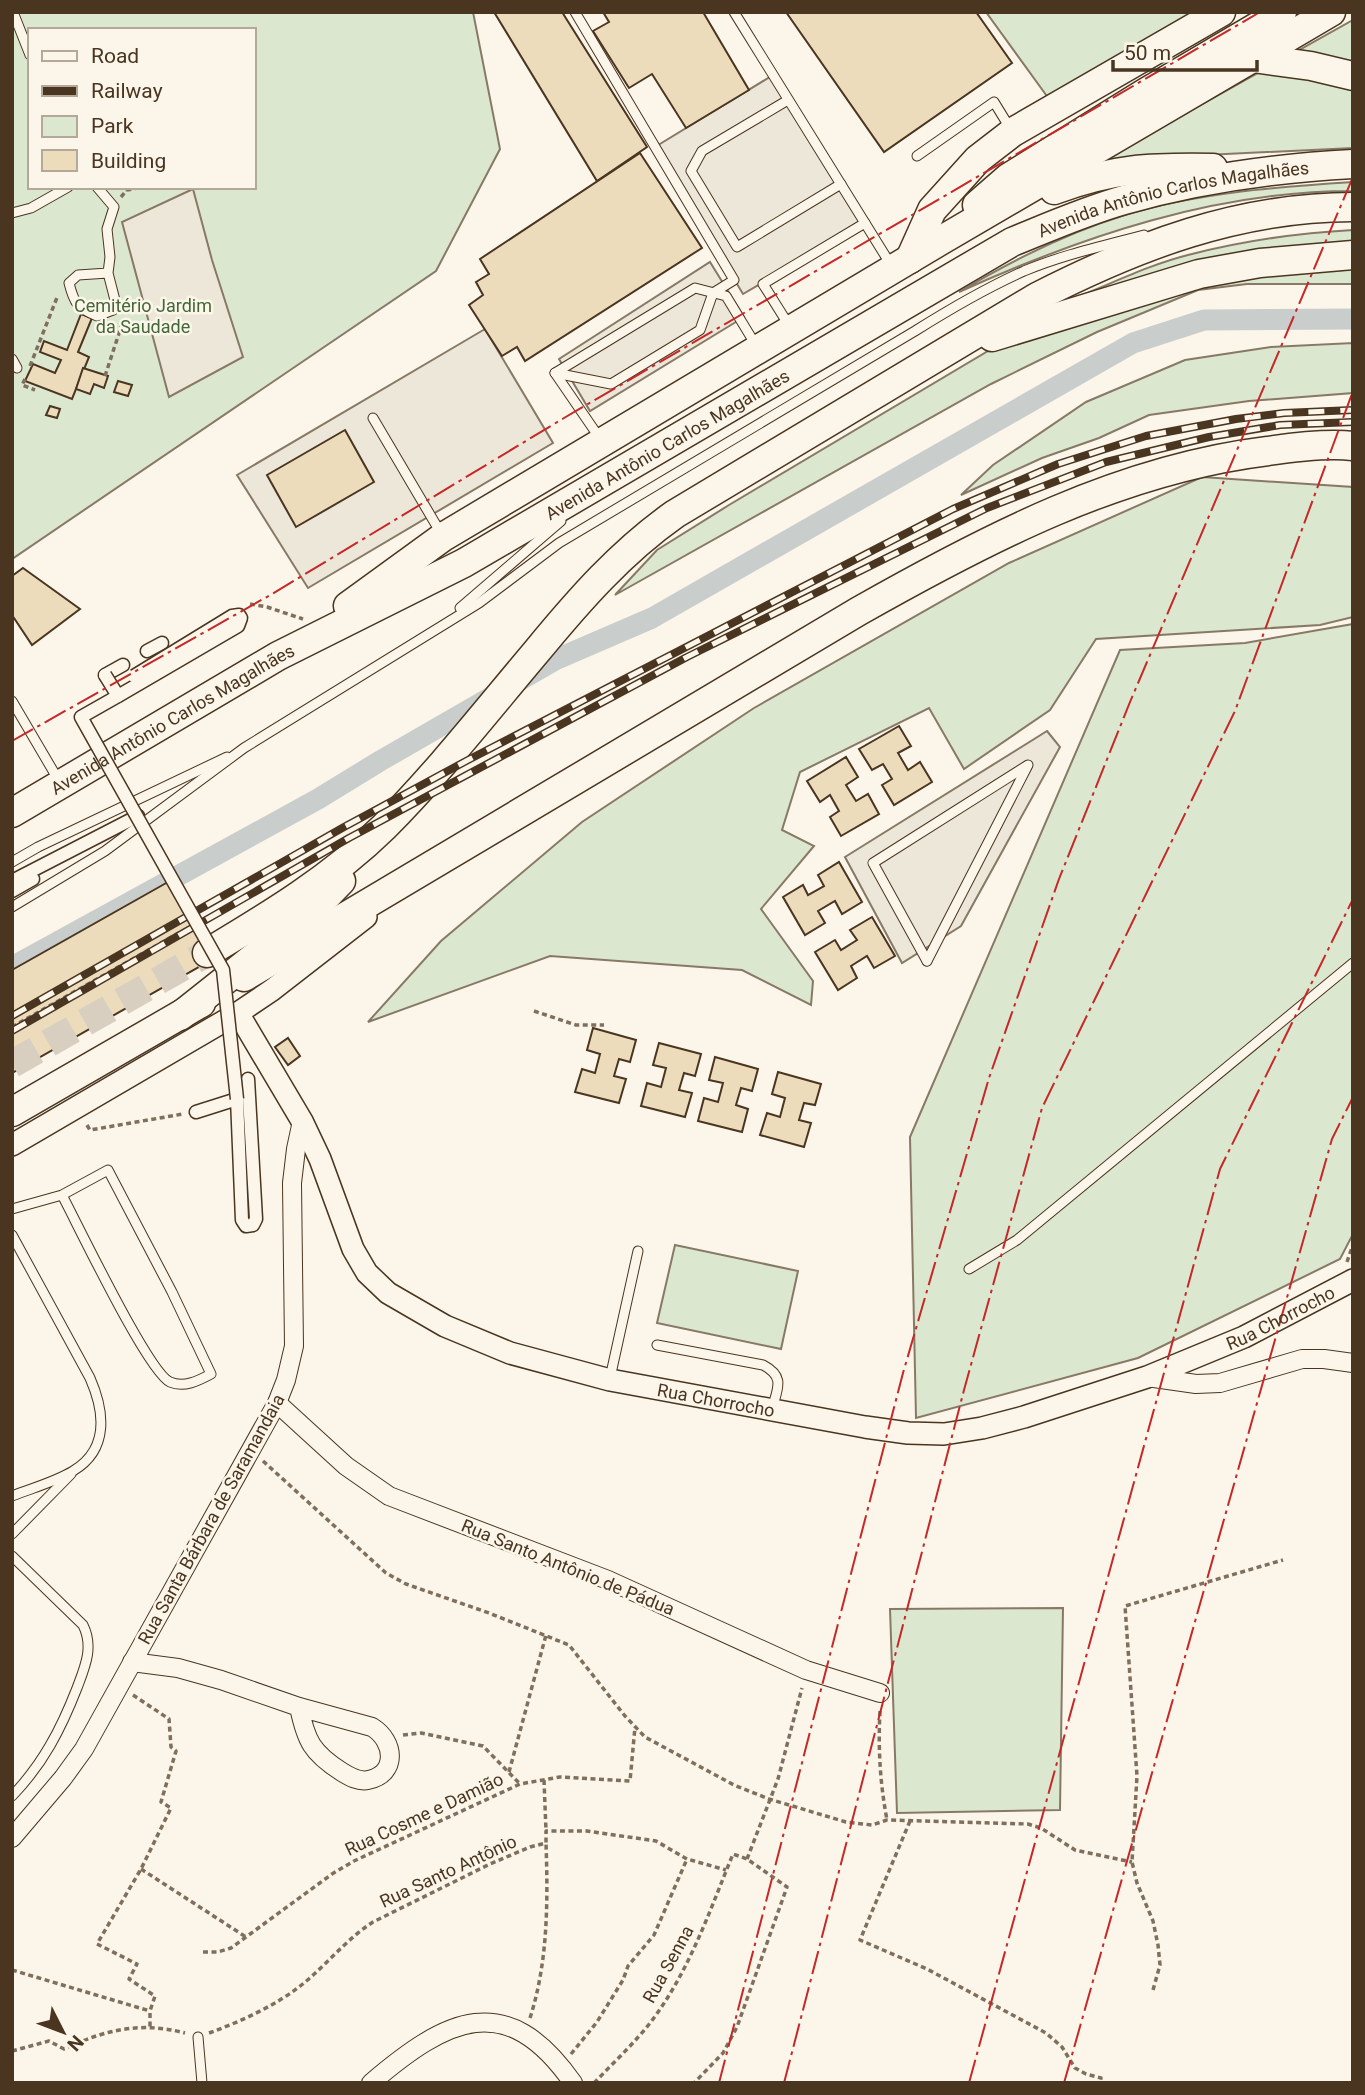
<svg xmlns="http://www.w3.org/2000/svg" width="1365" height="2095" viewBox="0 0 1365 2095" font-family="Roboto,sans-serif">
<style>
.green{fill:#dce7d0;stroke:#887966;stroke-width:2;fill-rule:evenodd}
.parking{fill:#ede7d9;stroke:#887966;stroke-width:2}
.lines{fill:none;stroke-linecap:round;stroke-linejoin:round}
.canal{stroke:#c9cecd;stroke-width:21}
.building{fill:#ecdcbc;stroke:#4a3520;stroke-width:2}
.trunk-tunnel{stroke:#d8cfc1;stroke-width:28;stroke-dasharray:28 14;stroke-linecap:butt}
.service-casing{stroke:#4a3520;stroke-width:11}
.pedestrian-casing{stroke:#4a3520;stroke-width:15}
.minor-casing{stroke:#4a3520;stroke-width:20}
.tertiary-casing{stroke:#4a3520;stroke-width:24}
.primary-casing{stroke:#4a3520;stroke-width:31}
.trunk-casing{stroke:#4a3520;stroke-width:31}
.path{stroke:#7f6f5c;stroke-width:3.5;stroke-dasharray:5 3.5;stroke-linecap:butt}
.service{stroke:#fbf6e9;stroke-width:9}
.pedestrian{stroke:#fbf6e9;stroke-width:12}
.minor{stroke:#fbf6e9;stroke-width:18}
.tertiary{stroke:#fbf6e9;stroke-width:21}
.primary{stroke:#fbf6e9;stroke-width:28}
.trunk{stroke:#fbf6e9;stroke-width:28}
.rail-casing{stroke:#4a3520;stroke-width:8}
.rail{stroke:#fbf6e9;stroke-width:5;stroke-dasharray:16;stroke-linecap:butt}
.pedestrian-bridge-casing{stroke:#4a3520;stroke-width:15;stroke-linecap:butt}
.pedestrian-bridge{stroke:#fbf6e9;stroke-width:12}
.power{stroke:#c62828;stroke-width:2;stroke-dasharray:24 5 3.5 5;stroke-linecap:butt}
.labels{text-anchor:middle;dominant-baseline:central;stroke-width:5;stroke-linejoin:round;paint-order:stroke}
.street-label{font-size:18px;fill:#4a3520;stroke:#fbf6e9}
.park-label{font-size:18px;fill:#436837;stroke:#fbf6e9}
</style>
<rect width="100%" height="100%" fill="#fbf6e9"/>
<!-- green -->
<g class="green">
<path d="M12 12H473L500 149 436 271 12 559ZM30 30H254V187H30Z"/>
<polygon points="986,12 1196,12 1049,99"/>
<polygon points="1353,20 1353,148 1102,160"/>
<path d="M1353 182V191C1216 191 1083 236 959 292 1011 261 1066 233 1125 215 1198 193 1276 187 1353 182Z"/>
<path d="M1353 230V284H1247L1198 290 1097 332 991 384 615 595 657 550 729 505 1082 295C1117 281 1152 264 1188 255 1242 241 1298 233 1353 230Z"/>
<polygon points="1353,343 1353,393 1249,401 1149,415 1099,438 1042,458 961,495 993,465 1086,402 1185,360 1271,347"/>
<polygon points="1202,477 1353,487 1353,617 1320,625 1096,639 1050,710 964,769 929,708 800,772 782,830 814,846 761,909 813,981 811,1005 742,970 550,956 368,1022 441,941 582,822 754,708 1009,563"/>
<polygon points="1353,624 1353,1234 1340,1259 1138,1358 916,1418 910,1137 1120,650 1245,643"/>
<polygon points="675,1245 798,1271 781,1349 657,1323"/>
<polygon points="1063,1608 1060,1810 897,1813 890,1609"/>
</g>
<!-- parking -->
<g class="parking">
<polygon points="773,75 865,223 743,294 655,147"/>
<polygon points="193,189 212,260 243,357 169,397 122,222"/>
<polygon points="710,262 744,317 590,411 559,359"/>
<polygon points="485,329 553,443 308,588 237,475"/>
<polygon points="1047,731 1060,747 961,926 902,963 845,857"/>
</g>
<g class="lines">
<!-- canal -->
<polyline class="canal" points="12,967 318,799 380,761 557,659 652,618 1133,343 1204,320 1353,319"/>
</g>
<!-- building -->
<g class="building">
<polygon points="494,12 562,12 647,147 597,181"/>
<polygon points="603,12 703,12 749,90 686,128 652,74 629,88 593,31 609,22"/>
<polygon points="786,12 976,12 1012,63 884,152"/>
<polygon points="640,153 702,248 525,361 517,347 502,356 469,305 483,295 476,282 489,274 480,259"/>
<polygon points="81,314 92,318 78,352 89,357 72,399 25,381 33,364 55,373 61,360 40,352 44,341 67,350"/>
<polygon points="83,368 108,376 104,388 94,384 90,394 76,389"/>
<polygon points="118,381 132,385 128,396 114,392"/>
<polygon points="50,406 60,409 57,418 46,415"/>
<polygon points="345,430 374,482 296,527 267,475"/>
<polygon points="23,568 80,609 32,645 12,615 12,576"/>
<polygon points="899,726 911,746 898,753 908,770 920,762 932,782 894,805 882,785 892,779 883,764 872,770 859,749"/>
<polygon points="846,757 858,777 846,785 856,801 868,794 879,814 841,836 830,817 839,811 830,795 820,802 807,781"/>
<polygon points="839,862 862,902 842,914 835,901 818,911 825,923 805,935 783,897 803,885 808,895 824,886 818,875"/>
<polygon points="168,882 211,960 12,1073 12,970"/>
<polygon points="872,917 895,956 874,968 867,956 851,966 857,978 838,990 815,952 835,940 841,950 857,940 850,930"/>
<polygon points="593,1028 636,1040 630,1062 619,1059 614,1076 626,1079 619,1103 575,1092 582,1069 595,1073 600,1054 587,1050"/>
<polygon points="288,1038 300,1056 288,1065 275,1047"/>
<polygon points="659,1043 701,1054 695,1076 684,1073 679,1090 692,1093 685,1117 641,1106 647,1083 661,1087 666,1068 653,1065"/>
<polygon points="715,1057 758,1069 752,1091 741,1088 736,1105 748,1109 742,1132 698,1121 704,1098 718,1102 723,1083 709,1080"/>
<polygon points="778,1072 821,1084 815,1105 804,1103 799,1120 811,1123 804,1147 760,1135 767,1113 780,1117 785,1098 772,1094"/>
</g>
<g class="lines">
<!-- trunk-tunnel -->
<polyline class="trunk-tunnel" points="12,1064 207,953"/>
<!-- service casing -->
<g class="service-casing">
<g id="service">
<polyline points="13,12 30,55"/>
<polyline points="734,12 891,265"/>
<polyline points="788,100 702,151 691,171 737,247 841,184"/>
<polyline points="917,156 994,102 1010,128"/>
<path d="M97 187 114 207 107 229 110 257 108 273 116 304 113 310 97 316C77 308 74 303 69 283L78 275 108 273"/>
<polyline points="12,213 31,208 68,187"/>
<polyline points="790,327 763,284 865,223"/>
<polyline points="12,359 17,368"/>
<polyline points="555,373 611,384 700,330 713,293 734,280 575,12"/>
<polyline points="373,418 442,535"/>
<polyline points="601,440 555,373 695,288 726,296 757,347"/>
<polyline points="460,608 561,521"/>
<polyline points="12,701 59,781"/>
<polyline points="12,862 38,847 227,757"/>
<path d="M12 907 105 851 244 748 479 603 559 543 915 331C950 309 986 288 1024 271 1062 255 1103 246 1144 235"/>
<polyline points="927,961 873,863 1028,765"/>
<polyline points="927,961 1027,767"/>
<path d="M12 1209 62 1195 108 1170 172 1292 211 1374C198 1381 184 1388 170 1382 148 1372 78 1225 62 1195"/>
<path d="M12 1235 90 1378C104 1410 110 1449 73 1471 55 1482 32 1488 12 1496"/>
<polyline points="969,1269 1017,1240 1353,963"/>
<path d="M657 1345 763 1365C786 1377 777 1389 772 1409"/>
<polyline points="610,1378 638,1251"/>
<polyline points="12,1534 71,1474"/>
<path d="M12 1556 83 1625C94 1647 85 1667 77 1688 61 1729 43 1764 12 1796"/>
<polyline points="198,2037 202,2083"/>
</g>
</g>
<!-- pedestrian casing -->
<g class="pedestrian-casing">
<g id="pedestrian">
<polyline points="147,651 162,643"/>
<polyline points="105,675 123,665"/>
<polyline points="12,881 138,816"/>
<polyline points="12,891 33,879"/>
<polyline points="196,1112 237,1099 242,1220 246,1226 253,1225 256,1219 248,1079"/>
</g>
</g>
<!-- minor casing -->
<g class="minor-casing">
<g id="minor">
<polyline points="1147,1377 1196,1384 1220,1383 1302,1359 1324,1359 1353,1363"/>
<polyline points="277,1403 346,1466 389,1496 608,1580 806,1670 880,1693"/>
<path d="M132 1662 178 1668 221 1680 299 1707 372 1727C395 1741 398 1774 368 1780 359 1782 350 1777 342 1772 312 1753 306 1741 299 1707"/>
<polyline points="12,1838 63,1778 84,1749 277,1403 286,1380 294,1346 292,1183 296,1149 302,1121"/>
<path d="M371 2083C446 2019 506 1987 573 2083"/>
</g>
</g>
<!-- tertiary casing -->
<g class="tertiary-casing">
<g id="tertiary">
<path id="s1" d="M238 1013 302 1121 320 1159 353 1249 367 1273 388 1293 445 1326 510 1353 610 1380 865 1427 908 1433 944 1434 982 1428 1024 1417 1147 1377 1244 1337 1353 1280"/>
<polyline points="12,1145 238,1013 272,990 366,917"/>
</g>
</g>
<!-- primary casing -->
<g class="primary-casing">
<g id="primary">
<path d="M244 977 859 611C986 539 1120 469 1268 451 1295 447 1326 443 1353 446"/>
<polyline points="12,1112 201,1003"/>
</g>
</g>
<!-- trunk casing -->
<g class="trunk-casing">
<g id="trunk">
<polyline points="1253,58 1311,66 1353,76"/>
<path d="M1054 190C1114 168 1150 167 1213 168"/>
<polyline points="977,205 1008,178 1145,93 1282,12"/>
<polyline points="910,259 932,210 978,159 1013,132 1221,12"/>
<polyline points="992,337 1199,274 1260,263 1353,255"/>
<polyline points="348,606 443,537 940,241 1331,12"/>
<path id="s2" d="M12 813 278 656 464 563 1012 242C1049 227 1085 211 1124 200 1197 179 1276 168 1353 164"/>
<path d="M207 953C269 916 332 878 384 827 437 774 488 709 537 651 579 600 621 552 675 514L1037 297C1137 246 1238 207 1353 207"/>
<polyline points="180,1016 312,911 341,881"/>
</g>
</g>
<!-- path -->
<g class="path">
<polyline points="118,187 127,190"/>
<polyline points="121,197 127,190 143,187"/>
<polyline points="30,366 58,295"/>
<polyline points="105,376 123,321 122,319"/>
<polyline points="25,379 22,385 35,390"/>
<polyline points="250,604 267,607 303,619"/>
<polyline points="534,1011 576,1025 604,1025"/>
<polyline points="12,1027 184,930"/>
<polyline points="87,1125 90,1130 183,1114"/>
<polyline points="1347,1262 1353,1244"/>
<polyline points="263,1461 386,1573 406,1584 489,1613 569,1645 625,1716 645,1737 734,1785 769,1799 846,1822 872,1825 887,1820 1028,1824 1041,1828 1075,1850 1132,1862"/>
<polyline points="133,1695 169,1719 171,1747 176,1751 161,1802 171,1808 141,1869 97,1944 137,1964 129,1979 155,1996 150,2011 150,2027"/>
<path d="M880 1711C878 1748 880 1783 887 1820"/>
<polyline points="403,1735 421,1733 483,1746 520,1784"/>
<polyline points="509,1772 546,1635"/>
<polyline points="544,1780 546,1831"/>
<polyline points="910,1821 860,1940 927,1969 1046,2033 1062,2047 1075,2068 1086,2074 1101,2078 1100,2083"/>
<polyline points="747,1859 778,1779 802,1688"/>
<polyline points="141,1869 246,1937"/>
<polyline points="203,1952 218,1952 231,1948 332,1874 354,1861 520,1784 560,1777 630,1781 635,1727"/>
<polyline points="12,1970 150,2011"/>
<polyline points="1153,1990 1160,1965 1158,1945 1153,1921 1137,1883 1132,1862 1137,1776 1125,1606 1283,1560"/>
<path d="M530 2018C548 1962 548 1902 546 1843"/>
<path d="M209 2033C242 2021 277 2005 304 1983 328 1963 348 1938 373 1922L490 1864 530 1847 546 1843V1831H587L656 1841 687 1859 726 1870"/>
<path d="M12 2051 49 2041 64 2049C105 2030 140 2021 185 2033"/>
<polyline points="571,2054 597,2022 623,1980 628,1966 654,1935 687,1859"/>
<path d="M594 2083C615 2061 638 2040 656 2015 691 1966 710 1910 733 1854L747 1859 787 1887 737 2027 723 2053 694 2083"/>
</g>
<!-- service -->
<use href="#service" class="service"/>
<!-- pedestrian -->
<use href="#pedestrian" class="pedestrian"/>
<!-- minor -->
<use href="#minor" class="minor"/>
<!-- tertiary -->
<use href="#tertiary" class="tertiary"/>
<!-- primary -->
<use href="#primary" class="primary"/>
<!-- trunk -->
<use href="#trunk" class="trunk"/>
<!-- rail casing -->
<g class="rail-casing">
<g id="rail">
<polyline points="12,1016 344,827 468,760 953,509 1058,464 1146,436 1236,419 1284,413 1353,410"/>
<polyline points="12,1031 349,838 687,657 987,508 1106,462 1209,437 1280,425 1353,422"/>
</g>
</g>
<!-- rail -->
<use href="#rail" class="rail"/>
<!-- pedestrian-bridge casing -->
<g class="pedestrian-bridge-casing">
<g id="pedestrian-bridge">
<polyline points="105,675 118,696 81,717 223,970 237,1099"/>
<polyline points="118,696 238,626 241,618 239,615 232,616 134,676"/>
</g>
</g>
<!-- pedestrian-bridge -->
<use href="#pedestrian-bridge" class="pedestrian-bridge"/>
<!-- power -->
<g class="power">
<polyline points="12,741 272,594 564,418 1260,12"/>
<polyline points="719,2083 903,1373 989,1078 1059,879 1130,702 1353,177"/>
<polyline points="784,2083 964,1390 1042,1108 1235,711 1353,391"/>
<polyline points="969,2083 1220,1169 1353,899"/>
<polyline points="1064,2083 1332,1139 1353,1097"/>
</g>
</g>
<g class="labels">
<!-- street labels -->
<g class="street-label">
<text stroke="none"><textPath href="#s2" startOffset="1320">Avenida Antônio Carlos Magalhães</textPath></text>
<text stroke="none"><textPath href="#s2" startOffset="752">Avenida Antônio Carlos Magalhães</textPath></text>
<text stroke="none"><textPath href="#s2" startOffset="186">Avenida Antônio Carlos Magalhães</textPath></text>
<text stroke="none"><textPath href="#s1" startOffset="1256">Rua Chorrocho</textPath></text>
<text stroke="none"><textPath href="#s1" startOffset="668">Rua Chorrocho</textPath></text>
<text transform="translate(211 1519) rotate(-61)">Rua Santa Bárbara de Saramandaia</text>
<text transform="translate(568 1567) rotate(22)">Rua Santo Antônio de Pádua</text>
<text transform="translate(424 1814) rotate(-25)">Rua Cosme e Damião</text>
<text transform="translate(448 1871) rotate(-25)">Rua Santo Antônio</text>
<text transform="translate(668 1964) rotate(-61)">Rua Senna</text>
</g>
<!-- park labels -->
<g class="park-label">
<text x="143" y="305">Cemitério Jardim<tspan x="143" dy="21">da Saudade</tspan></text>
</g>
</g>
<!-- border -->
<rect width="1365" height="2095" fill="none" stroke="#4a3520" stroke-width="28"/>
<!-- legend -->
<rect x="28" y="28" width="228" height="161" fill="#fbf6e9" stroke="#b4a999" stroke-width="2"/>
<rect x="42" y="51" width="35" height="10" fill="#fbf6e9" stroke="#b4a999" stroke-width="2"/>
<text x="91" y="63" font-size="21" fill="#4a3520">Road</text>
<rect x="42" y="86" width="35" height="10" fill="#4a3520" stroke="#b4a999" stroke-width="2"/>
<text x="91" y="98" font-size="21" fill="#4a3520">Railway</text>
<rect x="42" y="116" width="35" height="21" fill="#dce7d0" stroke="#b4a999" stroke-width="2"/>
<text x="91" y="133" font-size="21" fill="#4a3520">Park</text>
<rect x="42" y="150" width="35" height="21" fill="#ecdcbc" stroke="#b4a999" stroke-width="2"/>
<text x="91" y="168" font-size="21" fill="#4a3520">Building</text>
<!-- north arrow -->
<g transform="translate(63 2032) rotate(132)" stroke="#fbf6e9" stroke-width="5" paint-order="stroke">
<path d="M0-5L12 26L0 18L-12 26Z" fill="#4a3520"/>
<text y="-10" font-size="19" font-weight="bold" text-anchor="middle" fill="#4a3520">N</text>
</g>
<!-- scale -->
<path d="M1113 60v10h144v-10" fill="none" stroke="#4a3520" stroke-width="3.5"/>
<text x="1124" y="60" font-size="21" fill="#4a3520" stroke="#fbf6e9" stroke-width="5" paint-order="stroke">50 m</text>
</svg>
